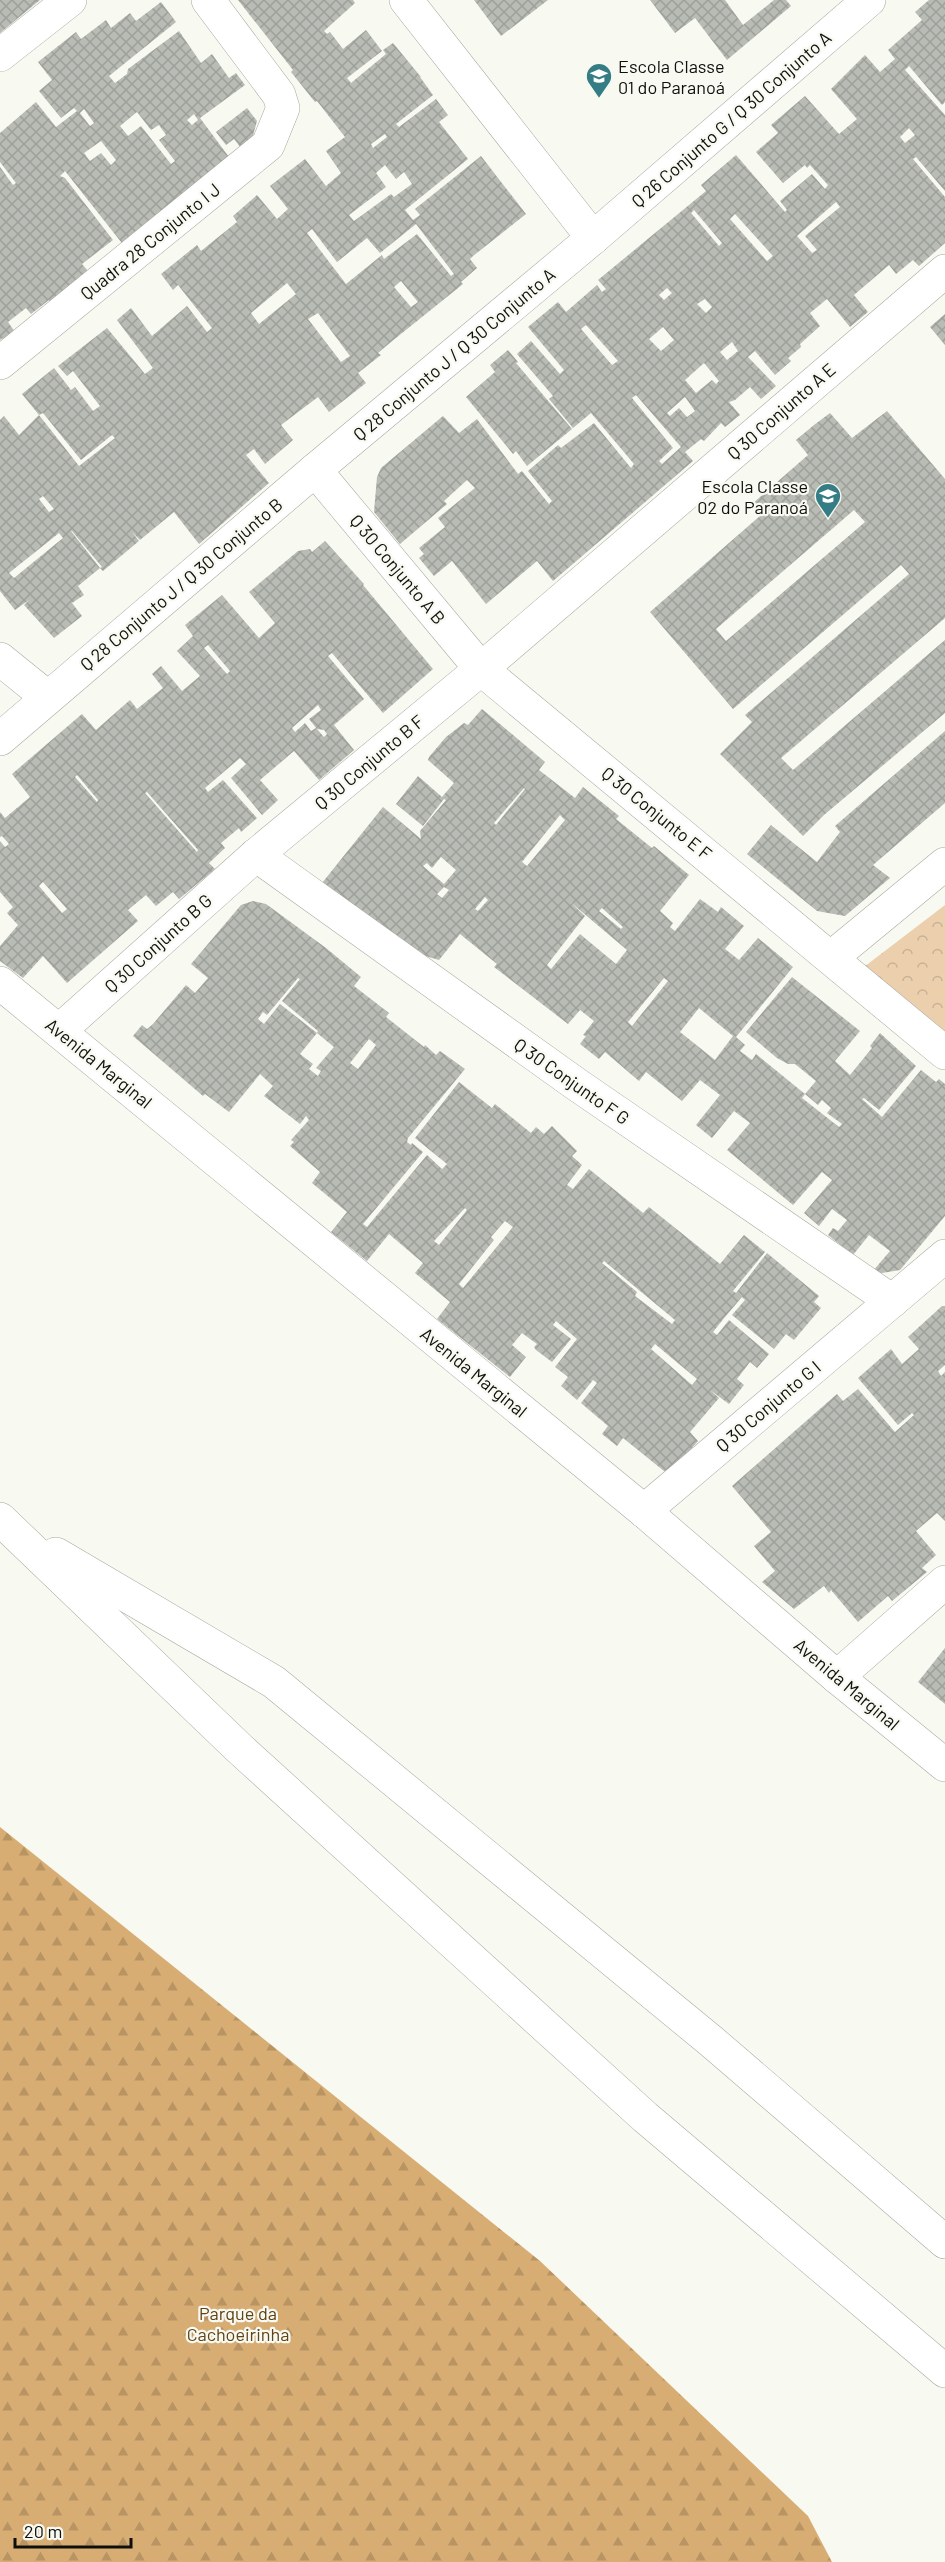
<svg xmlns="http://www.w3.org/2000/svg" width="945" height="2562" viewBox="0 0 945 2562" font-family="Barlow,sans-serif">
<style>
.forest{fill:url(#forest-firs)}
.park{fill:url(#park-crowns)}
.building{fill:url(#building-cross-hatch);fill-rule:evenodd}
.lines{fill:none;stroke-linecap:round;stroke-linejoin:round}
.minor-casing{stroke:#a8a9a2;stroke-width:34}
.primary-casing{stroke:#a8a9a2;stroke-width:34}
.minor{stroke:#fff;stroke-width:33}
.primary{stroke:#fff;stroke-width:33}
.labels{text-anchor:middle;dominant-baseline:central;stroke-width:4.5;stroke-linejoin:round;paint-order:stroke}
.poi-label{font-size:18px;fill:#0f0f0d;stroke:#f8f9f1;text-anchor:start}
.street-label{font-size:18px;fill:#0f0f0d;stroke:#f8f9f1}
.park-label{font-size:18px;fill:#5f4216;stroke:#f8f9f1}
</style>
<defs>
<pattern id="forest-firs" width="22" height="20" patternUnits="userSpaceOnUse" patternTransform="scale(1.5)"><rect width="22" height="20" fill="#d8ad74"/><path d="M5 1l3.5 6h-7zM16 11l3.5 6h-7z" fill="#b89463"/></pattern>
<pattern id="park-crowns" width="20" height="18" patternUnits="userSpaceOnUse" patternTransform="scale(1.5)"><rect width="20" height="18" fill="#ecd0ad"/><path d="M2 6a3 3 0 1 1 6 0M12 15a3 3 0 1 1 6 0" fill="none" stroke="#c9b194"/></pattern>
<pattern id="building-cross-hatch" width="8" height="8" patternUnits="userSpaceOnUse" patternTransform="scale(1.5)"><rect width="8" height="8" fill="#b8bcb4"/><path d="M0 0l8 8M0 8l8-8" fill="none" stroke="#9da09a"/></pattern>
</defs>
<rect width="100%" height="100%" fill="#f8f9f1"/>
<!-- forest -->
<polygon class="forest" points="0,1827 540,2261 808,2516 832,2562 0,2562"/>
<!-- park -->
<polygon class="park" points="945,905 945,1049 860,970"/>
<!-- building -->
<g class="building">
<polygon points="0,0 40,0 0,33"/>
<path d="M238 0H353L355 3 324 31 327 34 330 32 343 49 366 30 382 51 347 78 351 83 386 54 383 50 393 43 421 77H420L433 95 396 124 399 127 436 99 448 115 439 122 468 159 405 210 413 220 420 215 415 209 481 156 526 214 473 256 470 259 477 268 461 282 463 284 391 342 378 353 381 355 358 373 366 383 329 412 318 397 281 425 293 440 265 464 254 449 246 455 269 483 199 544 174 512 140 540 132 532 139 541 103 571 100 568 78 586 84 595 72 603 82 616 54 638 24 605 29 600 15 610 0 591V420L4 416 19 435 39 415 79 466 115 438 112 435 81 460 43 413 39 415 22 394 54 368 71 390 75 387 93 411 100 406 73 371 67 376 58 366 107 328 145 374 153 368 117 320 131 308 152 336 187 306 207 332 212 328 178 285 173 290 161 274 197 245 201 251 237 222 233 216 257 195 277 219 288 209 270 186 305 159 326 186 341 173 326 151 345 137 317 101 315 102 291 72 293 70ZM385 134 387 137 373 148 371 144ZM385 165 396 179 404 172 412 184 394 197 391 194 354 221 349 215 386 187 376 173ZM416 224 454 274 451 276 417 234 384 259 382 255 346 284 307 233 312 229 337 262 367 238 380 253ZM401 281 418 302 411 307 394 287ZM287 283 296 294 259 324 251 313ZM318 313 350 356 341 362 308 319ZM43 496 54 509 49 512 39 499ZM71 531H72L102 567 100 568ZM59 533 63 538 14 578 9 573Z"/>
<polygon points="474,0 548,0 501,36"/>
<polygon points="650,0 725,0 743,25 774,0 786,0 791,6 727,60 695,18 675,33"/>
<path d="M929 0H945V102L942 105 909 66 905 70 945 115V191L916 157 913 159 945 197V243L919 266 913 260 896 274 889 265 854 295 868 312 850 327 827 299 810 313 820 326 800 344 801 347 788 358 791 361 775 375 755 351 748 357 776 386 761 399 750 387 735 400 729 402 740 415 725 427 721 423 704 441 701 439 685 452 693 461 553 581 537 561 486 604 452 561 434 576 419 558 424 554 419 548 445 527 438 518 475 488 467 480 444 501 447 504 400 544 374 512 377 477 381 468 443 416 459 433 477 419 518 474 522 471 549 504 552 501 528 471 558 445 561 448 594 423 631 468 634 464 591 413 573 428 549 399 553 396 517 354 531 341 560 374 564 370 528 327 558 302 566 312 597 285 602 292 606 289 598 280 706 191 701 185 736 155 785 212 787 210 780 201 812 174 825 189 828 185 810 165 807 168 805 165 783 183 756 152 778 133 771 125 805 96 839 134 857 119 831 89 865 55 880 72 895 59 888 50 922 20 915 12ZM909 128 915 135 905 143 900 137ZM836 202 840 207 805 236 817 250 812 253 797 236ZM694 210 722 243 719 246 691 213ZM735 214 773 256 767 261 730 219ZM667 288 672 293 664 300 659 295ZM705 299 712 307 706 313 697 304ZM586 325 611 353 618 361 612 365 581 329ZM663 327 674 340 661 351 649 339ZM732 342 738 351 727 360 720 352ZM704 363 719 381 716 384 712 380 696 393 685 380ZM636 395 681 447 662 464 659 461 673 448 632 398ZM685 397 695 411 687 417 679 408 670 416 667 413Z"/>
<path d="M161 2 176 22 109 76 115 83 127 74 128 69 179 31 201 63 212 54 229 78 236 73 245 85 200 118 229 157 125 247 65 171 60 176 65 178 113 240 82 264 88 271 50 302 49 300 31 314 26 308 8 322 15 332 4 340 3 338 0 340V167L13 185 16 183 0 162V133L36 102 56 127 77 111 74 108 61 118 39 91 52 80 38 62 76 32 81 39 106 20 111 28 130 13 136 21ZM84 109 94 123 90 126 80 113ZM137 112 151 130 159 125 166 135 159 140 175 161 171 164 141 126 128 136 120 126ZM194 114 198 120 192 125 187 120ZM101 141 116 160 111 165 101 153 90 161 84 153Z"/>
<polygon points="247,108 257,121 252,139 241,148 234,139 226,145 216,132"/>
<polygon points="945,314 945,345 930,327"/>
<polygon points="508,350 518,362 516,363 572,429 527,466 516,451 513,454 466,397 495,372 490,365"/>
<path d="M887 411 945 479V618L781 758 793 770 945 640V713L824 815 803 836 720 754 752 722 745 715 909 574 901 565 733 709 650 612 761 515 752 504 808 455 796 440 814 425 830 413 852 438ZM854 510 865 522 726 641 716 629Z"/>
<path d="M325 541 364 584 363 585 433 669 383 713 332 653 328 656 364 699 334 725 354 750 319 780 294 751 260 780 278 800 262 815 231 778 246 764 240 758 205 788 208 792 223 780 257 818 241 832 239 828 221 843 225 848 209 863 215 869 179 899 173 892 156 906 146 895 128 910 138 921 67 983 43 956 23 978 0 961V946L18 925 7 913 13 907 0 892V841L5 847 9 844 2 836 0 837V812L5 818 30 797 12 774 82 714 96 730 130 700 137 709 163 688 152 674 161 666 182 691 200 676 177 651 193 636 185 625 222 595 259 638 275 623 249 592 298 551 310 549 312 552ZM208 645 230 671 227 674 204 648ZM318 705 321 710 309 719 317 729 324 730 327 734 324 737 316 728 311 731 305 723 295 732 292 728ZM77 775 98 800 97 802 75 777ZM147 792 198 850 197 852 145 793ZM43 882 67 909 62 913 39 886Z"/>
<path d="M482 709 545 762 539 770 575 798 583 787 619 816 616 819 652 848 654 846 689 875 660 911 673 923 670 927 675 931 700 899 718 912 721 907 744 926 725 949 739 960 758 938 793 967 736 1037 745 1045 740 1051 752 1060 756 1054 805 1094 802 1098 839 1127 842 1124 827 1113 831 1108 822 1100 818 1105 805 1094 816 1081 795 1064H788L777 1058 746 1032 792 977 860 1031 835 1061 850 1075 872 1048 870 1046 880 1033 916 1066 879 1110 864 1098 862 1099 882 1117 921 1070 936 1082 939 1079 945 1084V1216L900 1270 876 1274 873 1271 890 1251 869 1235 853 1255 828 1235 833 1228 838 1231 847 1220 832 1209 819 1226 804 1213 832 1180 822 1172 793 1205 727 1150 750 1123 734 1111 712 1138 696 1125 720 1095 700 1080 682 1101 646 1072 639 1081 605 1052 599 1059 580 1044 586 1036 583 1035 594 1021 580 1010 568 1024 494 967 497 964 460 934 439 960 408 951 322 883 383 807 421 839 420 831 446 800 444 799 423 826 396 804 418 776 442 797 454 783 428 760 429 757 446 737 464 723 468 725ZM524 788 525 789 496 825 494 823ZM560 815 565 820 527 866 522 862ZM441 857 456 870 444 884 423 866 427 863 432 868ZM444 887 449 890 442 898 437 894ZM485 897 488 900 478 911 475 909ZM569 901 627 950 616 964 580 934 551 969 547 965 585 916ZM602 908 623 927 621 929 599 911ZM664 978 668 981 632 1026 628 1022ZM699 1008 733 1036 715 1060 680 1032Z"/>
<polygon points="945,731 945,803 873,865 890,878 845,916 817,911 747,854 771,825 817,862 840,832 835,826"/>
<path d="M253 901 266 904 326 948 361 977 354 986 389 1013 386 1017 424 1047 425 1045 436 1055 440 1051 465 1069 408 1138 407 1142 411 1145 412 1143 423 1152 363 1224 367 1227 427 1155 442 1169 447 1164 415 1138 459 1082 492 1108 495 1104 531 1133 536 1127 544 1134 552 1126 577 1151 572 1156 582 1165 567 1185 573 1189 589 1169 643 1213 649 1207 720 1264 744 1235 765 1252 733 1291 736 1293 767 1253 819 1296 814 1302 821 1308 794 1340 786 1334 774 1349 732 1315 745 1300 742 1297 725 1317 713 1332 717 1335 729 1320 769 1354 757 1368 750 1362 737 1379 744 1385 729 1404 710 1390 719 1398 690 1432 698 1441 674 1469 664 1471 623 1438 617 1446 602 1434 608 1426 581 1403 597 1383 593 1380 577 1400 561 1386 568 1377 555 1367 577 1339 556 1321 553 1325 571 1339 552 1362 536 1350 534 1347 537 1344 522 1333 512 1345 526 1357 510 1377 437 1319 450 1302 415 1273 423 1263 389 1234 367 1261 331 1232 347 1212 312 1183 320 1172 290 1146 294 1142 291 1140 309 1120 306 1116 300 1124 264 1096 273 1086 260 1074 229 1112 205 1094 203 1096 133 1036 142 1025 147 1029 153 1024 186 985 195 993 208 978 191 964 241 905ZM298 978 300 979 282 1001 318 1031 317 1033 334 1047 316 1068 321 1071 318 1076 309 1069 313 1064 300 1054 317 1033 280 1004 264 1024 258 1019 263 1012 267 1015ZM369 1039 376 1045 358 1069 350 1063ZM465 1208 467 1210 439 1245 434 1241ZM505 1221 513 1227 463 1288 459 1284 494 1240 491 1237ZM604 1261 675 1320 672 1324 635 1296 637 1292 602 1263ZM655 1344 697 1379 692 1385 651 1349Z"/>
<polygon points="942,1306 945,1306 945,1365 938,1371 941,1376 945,1372 945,1521 937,1513 916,1531 936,1555 922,1568 927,1572 892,1601 888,1596 858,1622 831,1590 829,1593 824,1586 794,1609 762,1582 775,1571 754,1546 771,1532 732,1486 837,1394 843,1401 858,1389 895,1432 914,1415 912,1413 898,1425 858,1378 891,1349 902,1364 919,1349 908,1337"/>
<polygon points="945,1648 945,1704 918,1682"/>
</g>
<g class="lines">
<!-- minor casing -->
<g class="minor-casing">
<g id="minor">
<polyline points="406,0 593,238"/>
<polyline points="0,55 70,0"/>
<polyline points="0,363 268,145 283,108 279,95 208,0"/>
<polyline points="315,470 481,669 945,1053"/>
<polyline points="0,659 47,697"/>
<polyline points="0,739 315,470 593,238 869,0"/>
<polyline points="256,855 576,1084 892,1301"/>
<polyline points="832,957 945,864"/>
<polyline points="0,983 644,1511 837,1677 945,1765"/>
<polyline points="59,1031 256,855 481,669 945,271"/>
<polyline points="644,1511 945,1256"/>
<polyline points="837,1677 945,1582"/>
</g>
</g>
<!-- primary casing -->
<g class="primary-casing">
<g id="primary">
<polyline points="0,1519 240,1749 645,2117 945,2371"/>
<polyline points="56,1554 274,1682 711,2041 945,2242"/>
</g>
</g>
<!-- minor -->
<use href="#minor" class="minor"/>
<!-- primary -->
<use href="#primary" class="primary"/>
</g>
<!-- icons -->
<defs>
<g id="school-pin" transform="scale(1.35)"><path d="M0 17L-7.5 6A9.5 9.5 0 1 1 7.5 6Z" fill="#357d85" stroke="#f8f9f1"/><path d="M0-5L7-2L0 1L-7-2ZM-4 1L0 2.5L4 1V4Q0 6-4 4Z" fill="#fff"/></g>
</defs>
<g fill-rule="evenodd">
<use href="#school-pin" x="599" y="76"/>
<use href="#school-pin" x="828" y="496"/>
</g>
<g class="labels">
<!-- poi labels -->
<g class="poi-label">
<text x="618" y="66">Escola Classe<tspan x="618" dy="21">01 do Paranoá</tspan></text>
<text x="808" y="486" text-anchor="end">Escola Classe<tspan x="808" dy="21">02 do Paranoá</tspan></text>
</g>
<!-- street labels -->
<g class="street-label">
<text transform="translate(731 119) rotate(-41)">Q 26 Conjunto G / Q 30 Conjunto A</text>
<text transform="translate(150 241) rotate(-39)">Quadra 28 Conjunto I J</text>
<text transform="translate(454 354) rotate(-40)">Q 28 Conjunto J / Q 30 Conjunto A</text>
<text transform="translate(781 411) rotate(-41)">Q 30 Conjunto A E</text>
<text transform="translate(398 569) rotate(50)">Q 30 Conjunto A B</text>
<text transform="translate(181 584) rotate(-40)">Q 28 Conjunto J / Q 30 Conjunto B</text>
<text transform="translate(369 762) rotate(-40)">Q 30 Conjunto B F</text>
<text transform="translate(657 813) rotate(39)">Q 30 Conjunto E F</text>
<text transform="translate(158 943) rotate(-42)">Q 30 Conjunto B G</text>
<text transform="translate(99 1063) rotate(39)">Avenida Marginal</text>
<text transform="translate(572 1081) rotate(35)">Q 30 Conjunto F G</text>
<text transform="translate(474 1372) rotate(39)">Avenida Marginal</text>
<text transform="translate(768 1406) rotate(-40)">Q 30 Conjunto G I</text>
<text transform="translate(847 1684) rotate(40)">Avenida Marginal</text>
</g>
<!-- park labels -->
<g class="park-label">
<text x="238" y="2313">Parque da<tspan x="238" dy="21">Cachoeirinha</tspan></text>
</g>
</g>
<!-- scale -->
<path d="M15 2538v9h116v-9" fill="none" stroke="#0f0f0d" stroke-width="3"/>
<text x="24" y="2538" font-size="18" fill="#0f0f0d" stroke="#f8f9f1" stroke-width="4.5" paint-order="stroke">20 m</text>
</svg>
